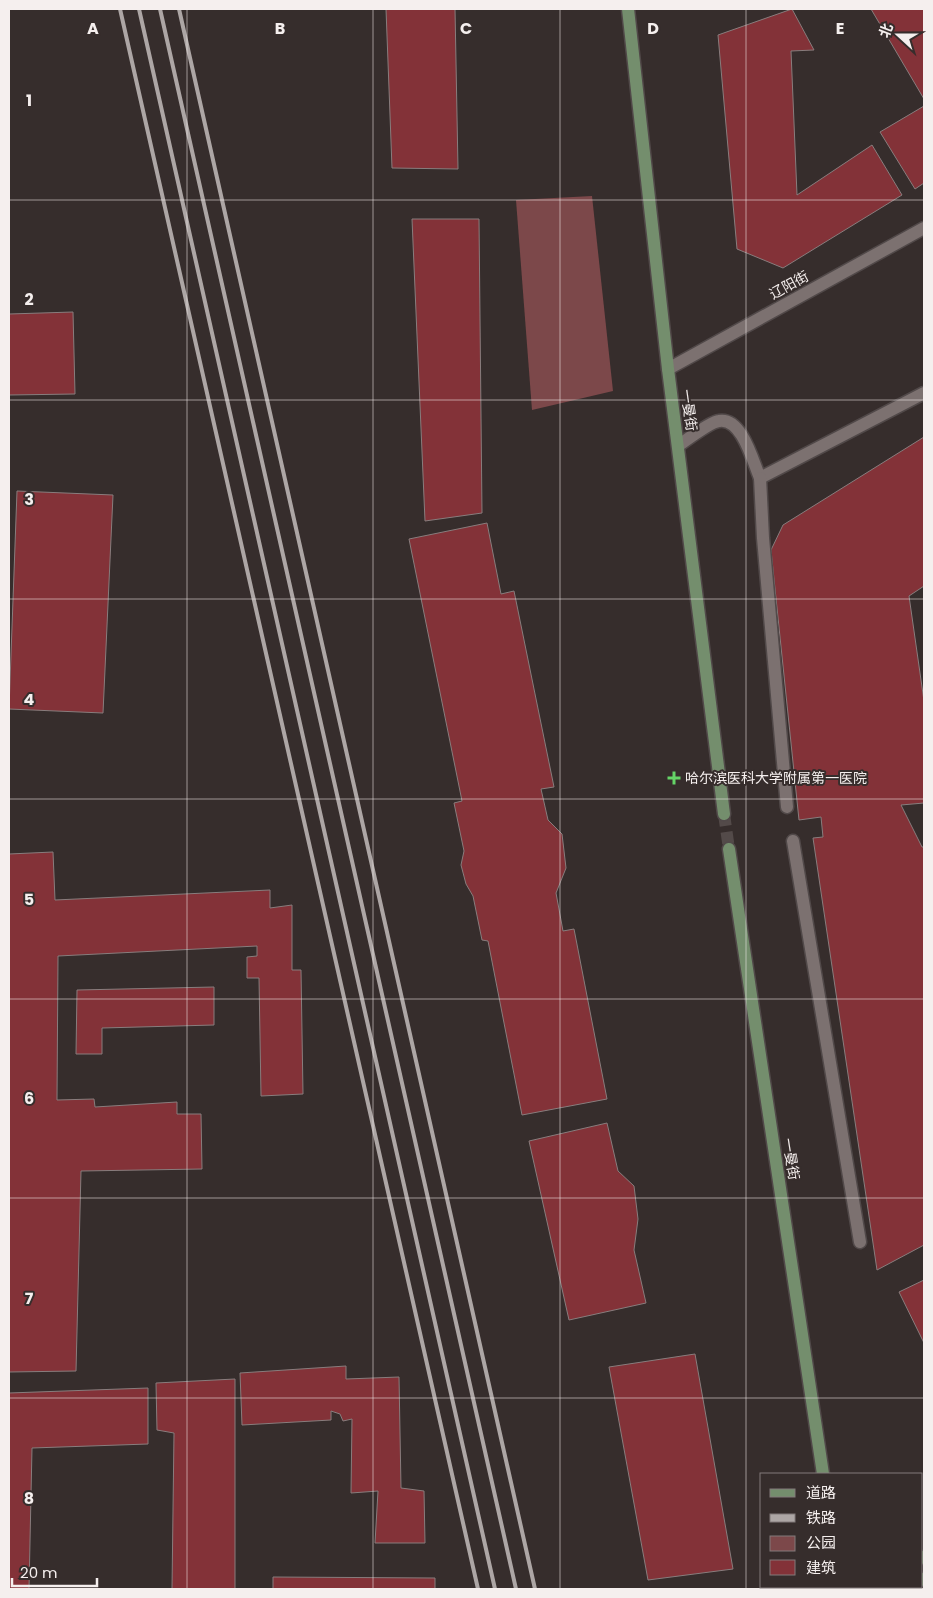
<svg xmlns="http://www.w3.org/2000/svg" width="933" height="1598" viewBox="0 0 933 1598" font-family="Poppins,'Noto Sans SC',sans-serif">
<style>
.green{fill:#7c484a}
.building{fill:#833238;stroke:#887d7d}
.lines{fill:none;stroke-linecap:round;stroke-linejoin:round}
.secondary-tunnel{stroke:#534a49;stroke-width:12;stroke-dasharray:12 6;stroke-linecap:butt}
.service-casing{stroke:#514949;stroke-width:15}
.tertiary-casing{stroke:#514949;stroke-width:15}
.secondary-casing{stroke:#514949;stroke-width:15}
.service{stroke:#7c7170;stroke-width:12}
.tertiary{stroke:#7c7170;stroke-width:12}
.secondary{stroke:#748e6d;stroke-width:12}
.rail{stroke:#ada6a5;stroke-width:4}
.grid{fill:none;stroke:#f5efee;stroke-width:1;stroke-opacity:0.55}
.poi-dot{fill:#65d467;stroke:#362d2c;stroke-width:2}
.labels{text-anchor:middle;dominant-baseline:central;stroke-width:4;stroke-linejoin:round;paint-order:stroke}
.street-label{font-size:14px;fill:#f5efee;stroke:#362d2c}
.poi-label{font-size:14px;fill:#f5efee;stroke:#362d2c;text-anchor:start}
.grid-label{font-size:16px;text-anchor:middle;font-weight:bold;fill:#f5efee;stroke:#362d2c;stroke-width:4;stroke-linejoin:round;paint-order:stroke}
</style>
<rect width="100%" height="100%" fill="#362d2c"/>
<!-- green -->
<polygon class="green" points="592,196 613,391 532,410 516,200"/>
<!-- building -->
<g class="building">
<polygon points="386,9 455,9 458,169 392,168"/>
<polygon points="792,9 814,50 791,51 797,195 872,145 902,195 783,268 737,249 718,35"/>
<polygon points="871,9 924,9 924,99"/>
<polygon points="924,106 924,183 915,189 880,132"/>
<polygon points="412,219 479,219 482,513 425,521"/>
<polygon points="73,312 75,394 9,395 9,314"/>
<polygon points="924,437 924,586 909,596 924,701 924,803 901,805 922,847 924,847 924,1245 877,1270 813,838 823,837 821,817 799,820 771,550 783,525"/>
<polygon points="17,491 113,495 103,713 9,709"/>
<polygon points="487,523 501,594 514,591 554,787 541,789 548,820 562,834 566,868 556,893 563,931 574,929 607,1099 522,1115 488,941 482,940 473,896 466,884 461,865 464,851 454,803 462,801 409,539"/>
<polygon points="53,852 55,900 270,890 270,908 292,905 292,970 301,970 303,1094 261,1096 259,978 247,978 247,957 257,956 257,946 58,956 57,1100 94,1099 95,1107 177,1102 177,1114 201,1114 202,1169 81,1171 76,1371 9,1372 9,854"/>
<polygon points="214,987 214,1025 102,1028 102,1054 76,1054 77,990"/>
<polygon points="607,1123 618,1171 634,1186 638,1219 634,1250 646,1303 569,1320 529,1141"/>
<polygon points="924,1280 924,1343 899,1292"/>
<polygon points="695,1354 733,1569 648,1580 609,1367"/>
<polygon points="346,1366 346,1379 399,1377 401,1488 424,1491 425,1543 375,1543 378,1491 351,1493 352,1419 343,1421 340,1414 331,1411 331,1420 242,1425 240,1373"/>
<polygon points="235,1379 235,1589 172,1589 174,1433 157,1430 156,1383"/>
<polygon points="148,1388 148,1444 32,1448 29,1589 9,1589 9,1393"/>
<polygon points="273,1577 435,1578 435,1589 273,1589"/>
</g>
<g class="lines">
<!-- secondary-tunnel -->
<polyline class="secondary-tunnel" points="724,814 729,849"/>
<!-- service casing -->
<g class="service-casing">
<g id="service">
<path d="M679 445C688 439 710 422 719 421 742 417 753 462 760 478L924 393"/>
<polyline points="760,478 763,538 787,807"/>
<polyline points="793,841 860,1242"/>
</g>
</g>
<!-- tertiary casing -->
<g class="tertiary-casing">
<polyline id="tertiary" points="668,369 924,228"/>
</g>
<!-- secondary casing -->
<g class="secondary-casing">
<g id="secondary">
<polyline points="628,9 668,369 724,814"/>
<polyline points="729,849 823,1474"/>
<polyline points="922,1557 924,1558"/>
<polyline points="922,1579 924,1580"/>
<polyline points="843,1587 843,1589"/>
</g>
</g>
<!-- service -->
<use href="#service" class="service"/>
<!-- tertiary -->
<use href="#tertiary" class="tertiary"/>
<!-- secondary -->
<use href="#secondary" class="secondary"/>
<!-- rail -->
<g class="rail">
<polyline points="120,9 478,1589"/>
<polyline points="139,9 495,1589"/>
<polyline points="160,9 516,1589"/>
<polyline points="179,9 535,1589"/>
</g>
</g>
<!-- grid -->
<path class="grid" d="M187 9V1589M373 9V1589M560 9V1589M746 9V1589M9 200H924M9 400H924M9 599H924M9 799H924M9 999H924M9 1198H924M9 1398H924"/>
<!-- markers -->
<path class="poi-dot" d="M671.5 770.5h5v5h5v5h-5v5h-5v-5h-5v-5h5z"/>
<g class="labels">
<!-- street labels -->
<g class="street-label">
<text transform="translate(789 285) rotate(-29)">辽阳街</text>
<text transform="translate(689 410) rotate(82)">一曼街</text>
<text transform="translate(791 1159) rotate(81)">一曼街</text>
</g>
<!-- poi labels -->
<g class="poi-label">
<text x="685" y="778">哈尔滨医科大学附属第一医院</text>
</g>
</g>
<g class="grid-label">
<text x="93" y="34">A</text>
<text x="280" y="34">B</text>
<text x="466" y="34">C</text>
<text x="653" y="34">D</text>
<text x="840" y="34">E</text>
<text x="29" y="106">1</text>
<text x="29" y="305">2</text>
<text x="29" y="505">3</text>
<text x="29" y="705">4</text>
<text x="29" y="905">5</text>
<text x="29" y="1104">6</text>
<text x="29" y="1304">7</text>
<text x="29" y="1504">8</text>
</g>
<!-- border -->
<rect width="933" height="1598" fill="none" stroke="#f5efee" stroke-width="20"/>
<!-- legend -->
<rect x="760" y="1473" width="162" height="115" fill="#362d2c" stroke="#827b7a"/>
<rect x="770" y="1489" width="25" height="8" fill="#748e6d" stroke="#827b7a"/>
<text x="806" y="1498" font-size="15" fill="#f5efee">道路</text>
<rect x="770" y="1514" width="25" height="8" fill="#ada6a5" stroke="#827b7a"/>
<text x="806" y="1523" font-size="15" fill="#f5efee">铁路</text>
<rect x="770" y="1536" width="25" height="15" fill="#7c484a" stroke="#827b7a"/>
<text x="806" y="1548" font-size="15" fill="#f5efee">公园</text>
<rect x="770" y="1560" width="25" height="15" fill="#833238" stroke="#827b7a"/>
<text x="806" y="1573" font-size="15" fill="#f5efee">建筑</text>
<!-- north arrow -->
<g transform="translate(898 35) rotate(291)" stroke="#362d2c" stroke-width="4" paint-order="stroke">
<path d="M0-4L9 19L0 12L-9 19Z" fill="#f5efee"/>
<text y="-8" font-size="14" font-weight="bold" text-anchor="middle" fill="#f5efee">北</text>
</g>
<!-- scale -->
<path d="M12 1578v8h85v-8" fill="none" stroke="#f5efee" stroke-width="2.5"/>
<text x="20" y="1578" font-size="15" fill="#f5efee" stroke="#362d2c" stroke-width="4" paint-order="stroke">20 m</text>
</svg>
